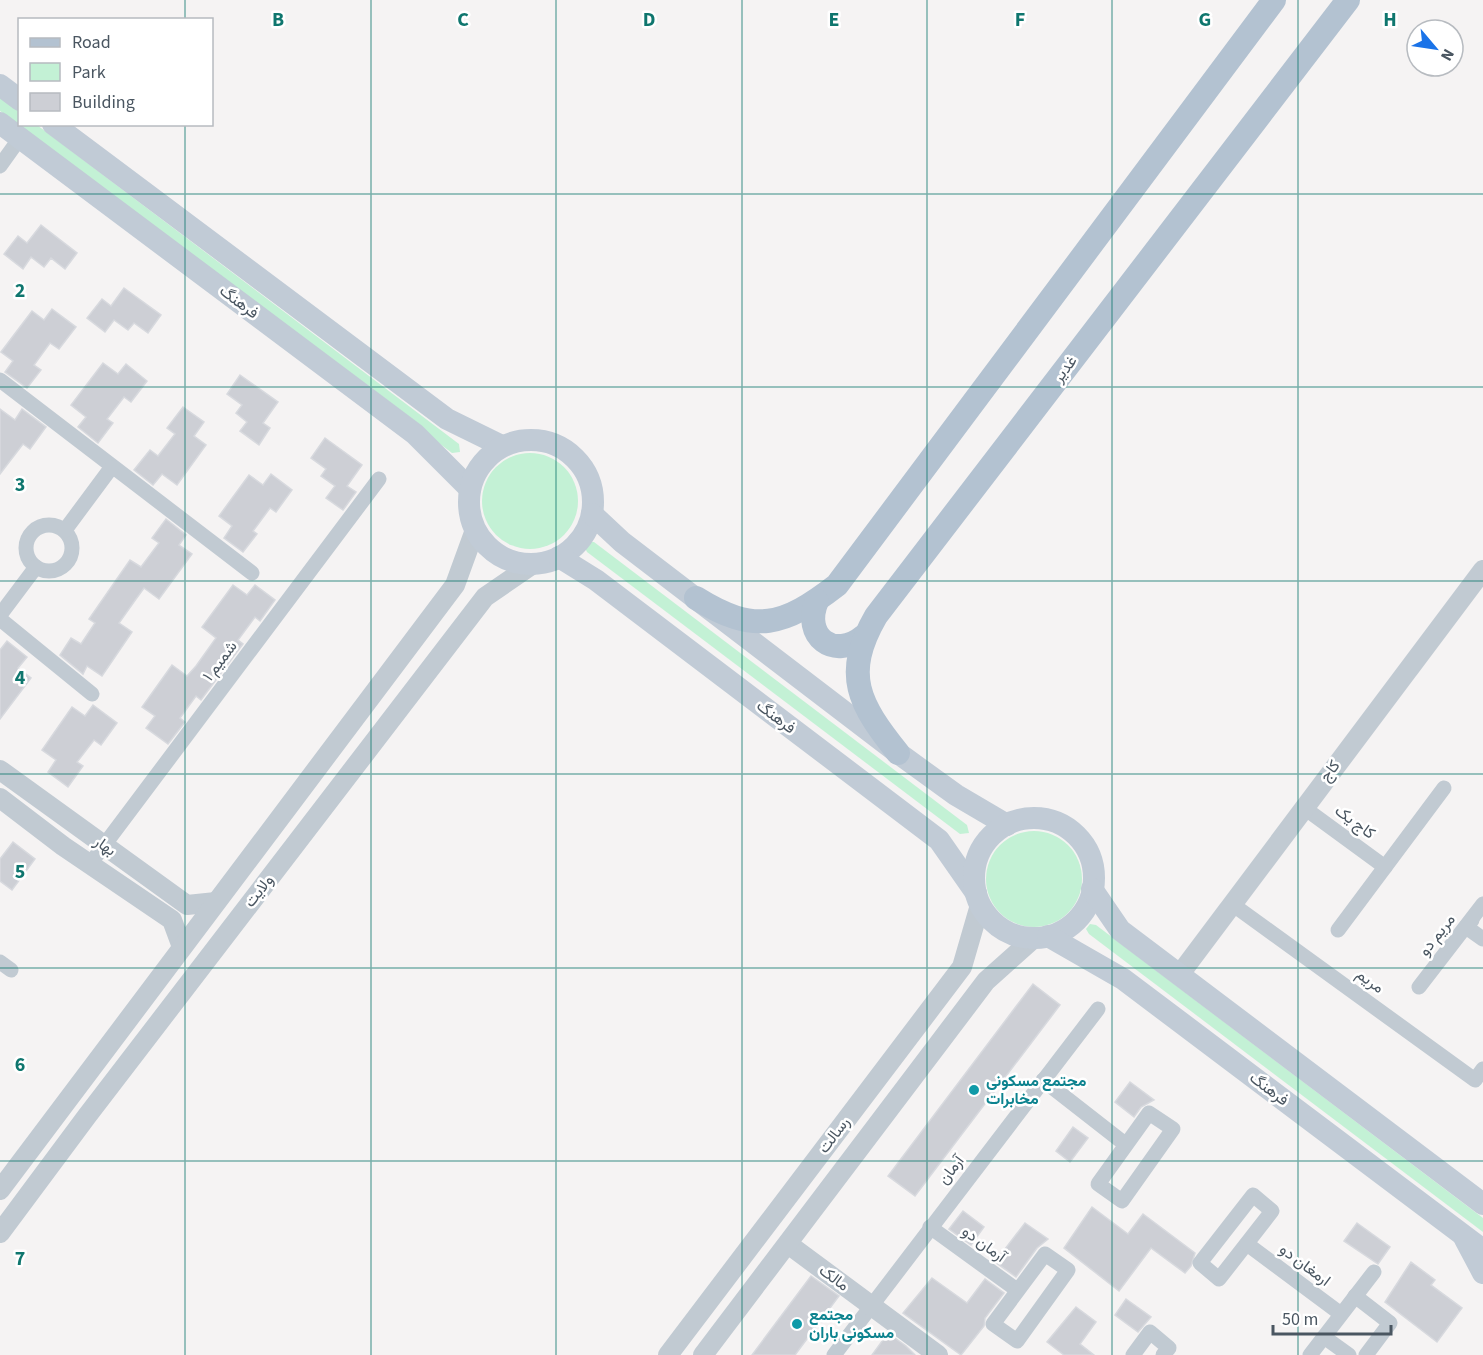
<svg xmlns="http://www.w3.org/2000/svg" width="1483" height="1355" viewBox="0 0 1483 1355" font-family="'Source Sans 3',Vazirmatn,sans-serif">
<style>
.green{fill:#c3f1d5}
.building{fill:#cdcfd5;stroke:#d7d9de;stroke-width:1.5}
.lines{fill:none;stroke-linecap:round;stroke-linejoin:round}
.minor{stroke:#c1cad2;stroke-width:15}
.tertiary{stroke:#c1cad2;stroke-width:20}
.secondary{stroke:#c1cbd6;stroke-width:22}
.primary{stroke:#b3c2d1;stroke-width:24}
.grid{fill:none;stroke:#0f766e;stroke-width:1.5;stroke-opacity:0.55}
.culture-dot{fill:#0f9aa8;stroke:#fff;stroke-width:2}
.labels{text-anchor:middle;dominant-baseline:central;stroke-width:5;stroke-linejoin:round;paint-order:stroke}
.street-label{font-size:16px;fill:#4a5661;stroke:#fff}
.culture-label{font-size:16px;font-weight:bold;fill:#0d838f;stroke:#fff;text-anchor:start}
.grid-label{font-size:20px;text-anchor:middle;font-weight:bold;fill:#0f766e;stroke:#fff;stroke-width:5;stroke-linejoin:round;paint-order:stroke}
</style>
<rect width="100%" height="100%" fill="#f5f3f3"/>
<!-- green -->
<g class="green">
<polygon points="0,96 19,111 20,124 37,125 459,444 460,452 452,453 0,111"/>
<circle cx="530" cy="501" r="48"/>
<polygon points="588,542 594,542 967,825 969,833 960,834 587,552 584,546"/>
<circle cx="1034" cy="879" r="48"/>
<polygon points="1090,924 1096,925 1483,1218 1483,1232 1089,934 1086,929"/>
</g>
<!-- building -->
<g class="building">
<polygon points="41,225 77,253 65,269 51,258 44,267 31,257 23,269 4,254 18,236 27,243"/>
<polygon points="124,288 161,315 148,333 134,323 128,330 114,320 105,332 87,318 102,299 111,306"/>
<polygon points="52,309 76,327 59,349 50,343 34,365 41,370 27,388 5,372 13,361 1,352 32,311 44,320"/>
<polygon points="103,363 118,374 126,364 147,381 131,402 124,397 107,419 113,423 98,443 78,427 86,417 71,405"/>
<polygon points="240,375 278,402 263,423 270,428 259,445 240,431 247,422 236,413 242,405 227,394"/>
<polygon points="183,407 204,422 194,436 206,445 177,485 162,474 153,485 134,470 150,450 158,456 175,434 167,428"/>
<polygon points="0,409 15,420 22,409 46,427 30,449 23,444 0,474"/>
<polygon points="325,438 362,465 347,486 356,492 343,510 326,498 335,486 321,476 326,469 311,458"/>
<polygon points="271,474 292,490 276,512 270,508 253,531 257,534 243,552 224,538 232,526 219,516 249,475 263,485"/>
<polygon points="166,519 186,535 179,545 192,554 159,599 144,588 136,599 119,623 132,632 102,676 87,666 83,674 60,655 71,638 81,644 95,623 89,619 130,560 141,567 159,543 152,538"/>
<polygon points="233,585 247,595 255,585 275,600 260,621 255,617 238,640 243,644 201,700 196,696 180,718 185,722 168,744 146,728 155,716 142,707 172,665 187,676 196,666 216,638 202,627"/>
<polygon points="7,641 27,657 18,668 31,678 0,719 0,650"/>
<polygon points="93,705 117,723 101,745 94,740 77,762 83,766 68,787 48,772 56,760 42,750 72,707 85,716"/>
<polygon points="13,842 35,859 12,890 0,881 0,859"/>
<polygon points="1033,984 1060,1005 915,1196 888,1176"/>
<polygon points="1130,1082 1154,1100 1141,1107 1134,1117 1115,1102"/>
<polygon points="1073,1127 1088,1138 1070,1162 1056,1151"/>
<polygon points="1092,1207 1128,1234 1143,1214 1195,1253 1191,1266 1185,1273 1151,1248 1119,1291 1064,1248"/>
<polygon points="963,1211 984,1227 971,1245 949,1229"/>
<polygon points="1025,1223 1048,1239 1037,1248 1016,1277 995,1262"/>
<polygon points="1357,1223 1390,1247 1378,1264 1344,1241"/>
<polygon points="1411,1262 1435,1280 1431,1285 1462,1308 1437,1342 1385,1302"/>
<polygon points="811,1276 839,1296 795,1355 752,1355"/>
<polygon points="932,1278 967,1303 985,1279 1004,1293 985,1318 984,1326 961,1355 903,1313"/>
<polygon points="1126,1299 1151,1317 1138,1332 1115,1315"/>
<polygon points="1076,1307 1096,1322 1080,1344 1094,1355 1064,1355 1047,1342"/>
<polygon points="888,1333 906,1346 915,1355 872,1355"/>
</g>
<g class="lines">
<!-- minor -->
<g class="minor">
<polyline points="0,166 20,138"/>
<polyline points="0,380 252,573"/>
<circle cx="49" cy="548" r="23"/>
<polyline points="65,530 111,468"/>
<polyline points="0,615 36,567"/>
<polyline points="0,619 92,694"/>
<polyline points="1303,807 1385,867"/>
<polyline points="90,864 379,479"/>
<polyline points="1232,904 1475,1080 1483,1069"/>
<polyline points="1472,920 1466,927 1483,939"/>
<polyline points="1338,930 1444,788"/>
<polyline points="0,962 11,970"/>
<polyline points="1419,987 1483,904"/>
<polyline points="1043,1080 1125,1144"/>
<polygon points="1149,1113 1173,1129 1122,1201 1098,1184"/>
<polygon points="1253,1195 1272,1211 1219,1279 1200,1263"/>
<polyline points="930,1227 1017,1290"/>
<polyline points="1247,1244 1341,1314"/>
<polygon points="1045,1254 1068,1270 1017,1341 993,1324"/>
<polyline points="1355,1296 1390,1323 1366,1355"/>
<polyline points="1324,1337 1349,1355"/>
<polyline points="834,1355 1098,1009"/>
<polyline points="1133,1355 1150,1332 1169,1348 1163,1355"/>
<polyline points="1310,1355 1374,1272"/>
</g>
<!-- tertiary -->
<g class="tertiary">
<polyline points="0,770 187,905 216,902"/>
<polyline points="0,798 63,846 172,920 182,947"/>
<polyline points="1180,974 1483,570"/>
<polyline points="0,1190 455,585 475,530"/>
<polyline points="0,1233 87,1116 485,597 533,564"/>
<polyline points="788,1244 938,1355"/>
<polyline points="668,1355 962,967 980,905"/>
<polyline points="703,1355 986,981 1034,938"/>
</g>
<!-- secondary -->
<g class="secondary">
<polyline points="0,85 20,100"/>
<polyline points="0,123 415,434 470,489"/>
<polyline points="53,124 447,419 502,446"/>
<circle cx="531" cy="502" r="62"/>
<polyline points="592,514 622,542 898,753 956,795 1007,825"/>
<polyline points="559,557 596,580 939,840 976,893"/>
<circle cx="1034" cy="878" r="60"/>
<polyline points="1092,889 1120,930 1483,1204"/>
<polyline points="1048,936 1123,979 1483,1250"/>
<polyline points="1465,1239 1483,1273"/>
</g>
<!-- primary -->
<g class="primary">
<path d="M696 598C755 635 784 626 837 585L1274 0"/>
<path d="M817 601C802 636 834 661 864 636"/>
<path d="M898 753C859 704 842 675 876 616L1348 0"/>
</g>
</g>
<!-- grid -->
<path class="grid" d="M185 0V20M371 0V1355M556 0V1355M742 0V1355M927 0V1355M1112 0V1355M1298 0V1355M185 124V1355M0 194H1483M0 387H1483M0 581H1483M0 774H1483M0 968H1483M0 1161H1483"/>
<!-- markers -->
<g class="culture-dot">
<circle cx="974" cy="1090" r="6"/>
<circle cx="797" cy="1324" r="6"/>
</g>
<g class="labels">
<!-- street labels -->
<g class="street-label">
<text transform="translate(239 302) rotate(37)">فرهنگ</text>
<text transform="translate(1065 369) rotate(-53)">غدیر</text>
<text transform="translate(220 661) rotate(-53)">شمیم ۱</text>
<text transform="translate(776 717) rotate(37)">فرهنگ</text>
<text transform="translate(1330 771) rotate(-53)">کاج</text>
<text transform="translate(1355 822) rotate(36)">کاج یک</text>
<text transform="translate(105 846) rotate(35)">بهار</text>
<text transform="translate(259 891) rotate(-52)">ولایت</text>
<text transform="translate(1437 935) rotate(-52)">مریم دو</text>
<text transform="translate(1370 981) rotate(36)">مریم</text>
<text transform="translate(1269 1089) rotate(37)">فرهنگ</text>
<text transform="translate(834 1135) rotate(-53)">رسالت</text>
<text transform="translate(951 1170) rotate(-53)">آرمان</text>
<text transform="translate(984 1244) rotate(36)">آرمان دو</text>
<text transform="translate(1305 1265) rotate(37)">ارمغان دو</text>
<text transform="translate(834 1278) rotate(36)">مالک</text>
</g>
<!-- culture labels -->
<g class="culture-label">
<text x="986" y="1081">مجتمع مسکونی<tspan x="986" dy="18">مخابرات</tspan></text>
<text x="809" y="1315">مجتمع<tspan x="809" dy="18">مسکونی باران</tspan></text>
</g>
</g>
<g class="grid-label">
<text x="278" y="26">B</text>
<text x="463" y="26">C</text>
<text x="649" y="26">D</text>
<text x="834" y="26">E</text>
<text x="1020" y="26">F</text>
<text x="1205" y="26">G</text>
<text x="1390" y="26">H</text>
<text x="20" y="297">2</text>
<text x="20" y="491">3</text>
<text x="20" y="684">4</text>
<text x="20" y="878">5</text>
<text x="20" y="1071">6</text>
<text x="20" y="1265">7</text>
</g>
<!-- legend -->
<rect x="18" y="18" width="195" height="108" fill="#ffffff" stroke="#b7bbc0" stroke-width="1.5"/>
<rect x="30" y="38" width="30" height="9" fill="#b3c2d1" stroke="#b7bbc0" stroke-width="1.5"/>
<text x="72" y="48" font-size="18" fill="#4a5661">Road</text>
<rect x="30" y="63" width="30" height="18" fill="#c3f1d5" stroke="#b7bbc0" stroke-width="1.5"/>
<text x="72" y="78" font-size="18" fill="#4a5661">Park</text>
<rect x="30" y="93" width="30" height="18" fill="#cdcfd5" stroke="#b7bbc0" stroke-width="1.5"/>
<text x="72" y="108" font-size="18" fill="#4a5661">Building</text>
<!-- north arrow -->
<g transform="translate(1435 48) rotate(119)"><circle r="28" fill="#ffffff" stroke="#b7bbc0" stroke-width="1.5"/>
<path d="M0-4.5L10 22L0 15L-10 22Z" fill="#1a73e8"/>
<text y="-9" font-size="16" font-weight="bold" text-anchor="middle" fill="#4a5661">N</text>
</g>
<!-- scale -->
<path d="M1273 1325v9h118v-9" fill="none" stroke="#4a5661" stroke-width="3"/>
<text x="1282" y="1325" font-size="18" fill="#4a5661" stroke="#ffffff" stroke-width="4.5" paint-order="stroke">50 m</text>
</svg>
